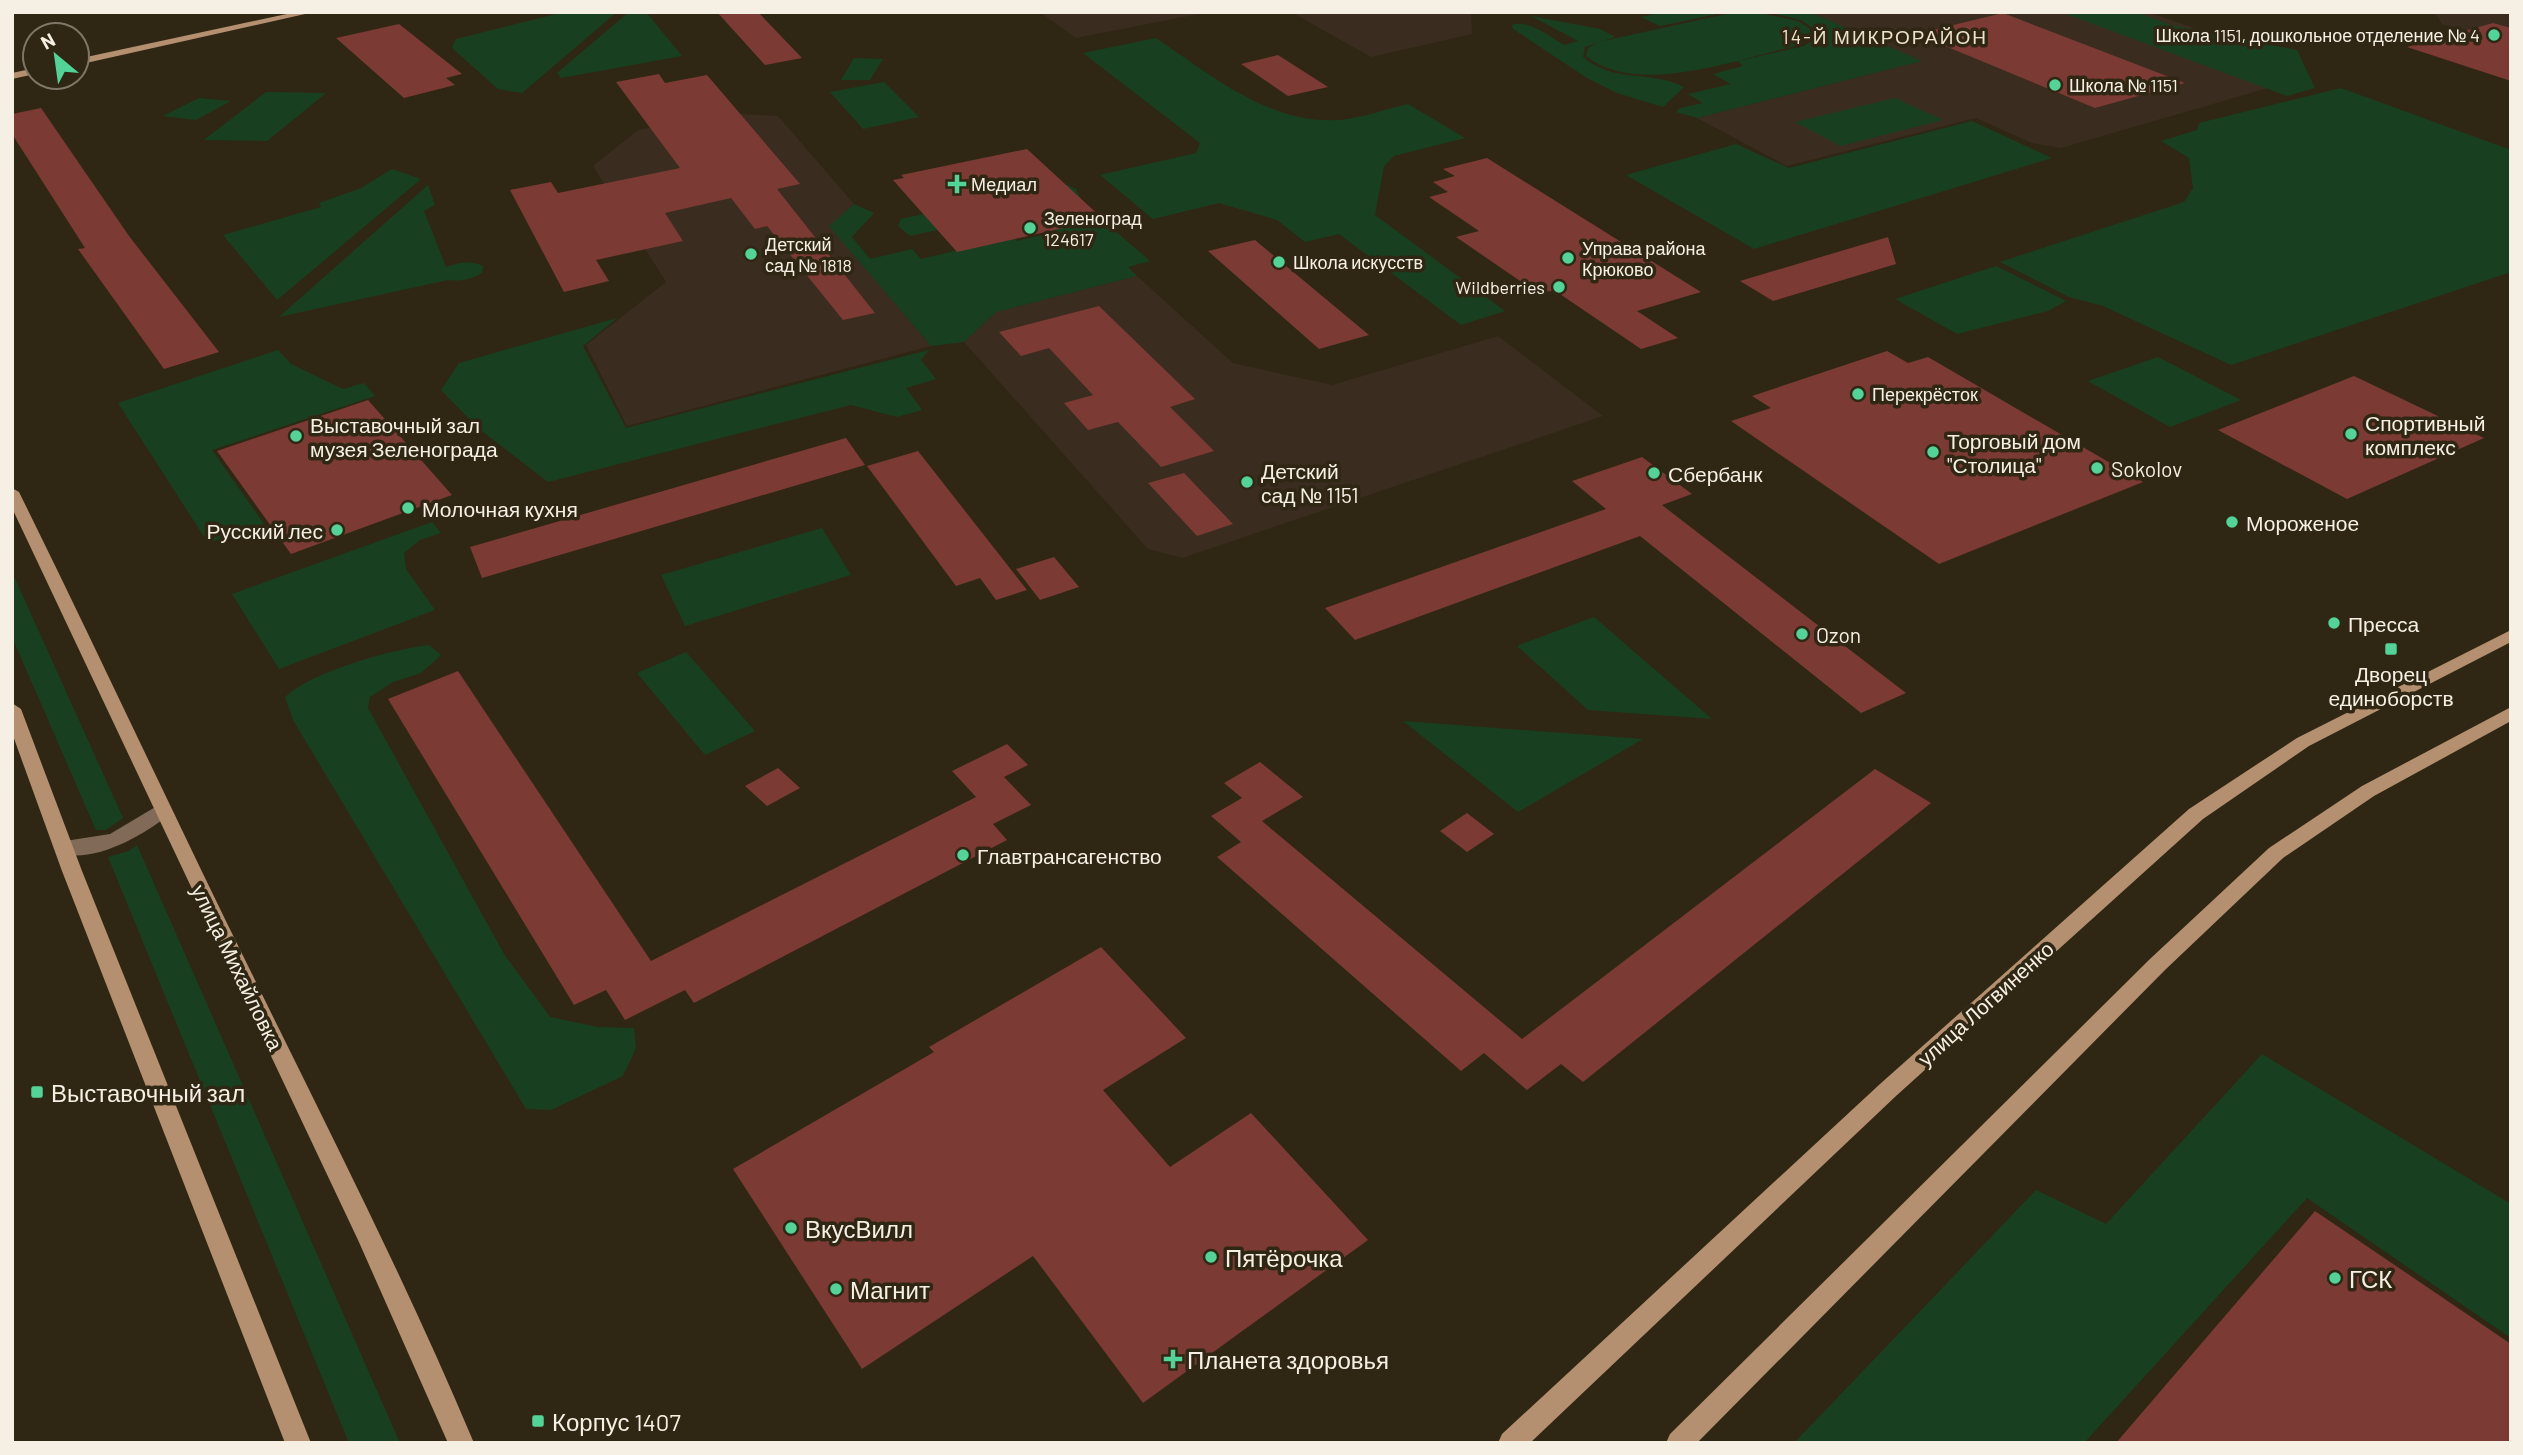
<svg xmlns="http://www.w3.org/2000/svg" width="2523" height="1455" viewBox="0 0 2523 1455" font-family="Barlow,sans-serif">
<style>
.education{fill:#3a2c1f}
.green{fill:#184020}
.building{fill:#7b3a34}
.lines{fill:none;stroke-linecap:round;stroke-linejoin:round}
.minor{fill:#816a57;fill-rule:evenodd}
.secondary{fill:#b48f70;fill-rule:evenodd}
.poi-dot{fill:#52d397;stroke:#2f2713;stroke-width:2.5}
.labels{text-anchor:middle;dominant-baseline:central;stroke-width:7;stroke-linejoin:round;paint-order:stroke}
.far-poi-label{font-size:18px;fill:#f6f0e4;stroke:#2f2713;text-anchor:start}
.far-neighbourhood-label{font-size:19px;letter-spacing:2px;fill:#eee3ca;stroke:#2f2713}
.poi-label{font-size:21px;fill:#f6f0e4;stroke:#2f2713;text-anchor:start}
.street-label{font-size:21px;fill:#f6f0e4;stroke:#2f2713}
.near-poi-label{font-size:24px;fill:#f6f0e4;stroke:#2f2713;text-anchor:start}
</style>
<rect width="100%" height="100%" fill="#2f2713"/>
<!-- education -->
<g class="education">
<polygon points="1040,12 1209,12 1076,38"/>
<polygon points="1291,12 1468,12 1471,14 1472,34 1371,57"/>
<polygon points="1810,12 2148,12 2284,60 2299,79 2061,148 2032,143 1976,118 1787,166 1697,118 1921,61"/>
<polygon points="2434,12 2511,12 2511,46 2442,24"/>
<polygon points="724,113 778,116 854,204 830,226 931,346 627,426 586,345 666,282 593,166 638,130"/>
<polygon points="1137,276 1233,363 1332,385 1498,336 1603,416 1182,558 1148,549 964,342 996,312"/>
</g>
<!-- green -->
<g class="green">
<polygon points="564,12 617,12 522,93 498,89 452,48 456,39"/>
<polygon points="629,12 646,12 682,56 561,78 557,73"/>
<polygon points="1663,12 1727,12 1660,26 1641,17"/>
<path d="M1755 12 1798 21 1810 29V37L1800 45C1740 58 1638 98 1586 56L1588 48 1599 42 1731 13Z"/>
<polygon points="1767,12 1810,12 1922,61 1697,118 1676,112 1680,108 1703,103 1688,94 1731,84 1713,74 1743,66 1738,61 1804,46 1816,38 1814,29 1801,20"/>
<polygon points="2061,12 2137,12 2171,25 2297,50 2315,88 2287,96"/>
<path d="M1531 16 1600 29 1615 37 1585 47 1583 57C1617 85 1650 69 1684 87L1663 107 1617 93 1587 78 1513 29 1512 25C1529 19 1550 37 1564 45L1578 41Z"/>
<path d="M1156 38C1211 75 1269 125 1340 120 1362 118 1386 109 1408 104L1465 138 1394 156 1384 166 1375 215 1505 311 1461 325 1339 234 1305 242 1277 220 1219 203 1153 219 1100 175 1196 153 1200 143 1083 53Z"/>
<polygon points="854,58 883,59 870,80 841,80"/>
<polygon points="884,82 919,117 863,129 830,92"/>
<polygon points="2341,88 2511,150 2511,272 2231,365 2103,306 2069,297 2000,262 2184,202 2193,188 2189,158 2161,141 2197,130 2199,123"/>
<polygon points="266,92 326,93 267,141 204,140"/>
<polygon points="199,98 231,101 196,120 163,116"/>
<polygon points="1895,98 1943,120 1841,146 1795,122"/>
<polygon points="1972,121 2052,158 1754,249 1626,175 1736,144 1789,168"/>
<polygon points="392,169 421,179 277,300 223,235 321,207 319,203 361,188"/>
<polygon points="1063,183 1076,189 1080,198 910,236 898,226 901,219"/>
<path d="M428 185 435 205 424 211 446 267C459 263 469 260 483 266L482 273C471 279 461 282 448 280L279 317Z"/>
<polygon points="854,204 874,213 852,237 870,259 912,249 921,259 1013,237 1017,241 1051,233 1048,229 1099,217 1150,261 1128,267 1137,276 996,312 964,342 931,346 829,226"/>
<polygon points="1996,266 2066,301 2048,311 1957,334 1895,299"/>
<polygon points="617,318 583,346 626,428 929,350 921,360 936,379 906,388 922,410 897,417 851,405 548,482 478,428 441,390 459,363"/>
<polygon points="278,350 291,364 343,389 364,383 375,396 212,450 264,524 208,543 118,403"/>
<polygon points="2158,357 2241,400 2170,427 2088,381"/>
<polygon points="432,522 441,533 420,540 404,553 406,569 435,610 279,669 232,594"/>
<polygon points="822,528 851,575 685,626 661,575"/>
<polygon points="12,572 123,818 106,830 96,830 12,637"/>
<polygon points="1594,617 1712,719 1588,710 1517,646"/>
<path d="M429 645 441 655 421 673 393 682 370 697 368 708 504 954 550 1017 598 1027 634 1028 636 1048 623 1076 551 1110 526 1109 293 720 285 697C313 671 390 650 429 645Z"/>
<polygon points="686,652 755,731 705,755 637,673"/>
<polygon points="1403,721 1643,739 1518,812"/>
<polygon points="137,845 400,1443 349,1443 108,857 129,851"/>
<polygon points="2262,1054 2511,1204 2511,1338 2307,1198 2084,1443 1794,1443 2036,1190 2106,1224"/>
</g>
<!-- building -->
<g class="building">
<polygon points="717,12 758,12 802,58 765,65"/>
<polygon points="2003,13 2185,83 2095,108 1916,34"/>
<polygon points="2493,23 2511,28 2511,81 2407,47"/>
<polygon points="399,24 462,74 446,78 455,85 404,98 336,38"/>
<polygon points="1278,55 1328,87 1288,96 1241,64"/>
<polygon points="659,74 665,83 707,75 800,184 777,189 875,313 843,320 767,226 755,229 731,198 665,213 683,241 596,260 609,281 564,292 510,190 551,182 558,193 680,168 616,82"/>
<polygon points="41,108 129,236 219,352 164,369 78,249 85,248 12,134 12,114"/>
<polygon points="1027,149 1103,219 957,252 893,180 904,178 901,175"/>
<polygon points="1487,158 1701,292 1637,311 1678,338 1641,349 1554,290 1539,294 1456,237 1479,231 1429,197 1448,192 1433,182 1455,176 1443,169"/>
<polygon points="1888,237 1896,264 1773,301 1740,281"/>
<polygon points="1255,240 1369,335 1319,349 1208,251"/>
<polygon points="1099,306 1195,399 1170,407 1214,451 1161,467 1118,422 1088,430 1064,403 1093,395 1049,348 1021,356 999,332"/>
<polygon points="1887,351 1908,363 1928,357 2143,482 1939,564 1731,421 1771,408 1752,396"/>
<polygon points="2354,376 2484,438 2347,499 2218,430"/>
<polygon points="368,400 452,495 291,554 217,451"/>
<polygon points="846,438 865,465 482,578 470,547"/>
<polygon points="918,451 1027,590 996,600 980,578 956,586 867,466"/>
<polygon points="1642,457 1692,494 1662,505 1906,693 1861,713 1640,536 1355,640 1325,608 1606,509 1572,481"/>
<polygon points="1184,473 1233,524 1197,536 1148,483"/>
<polygon points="1054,557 1079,587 1040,600 1016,569"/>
<polygon points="458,671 651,961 976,797 952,771 1007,744 1028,765 1004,777 1031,805 993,824 1007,840 694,1003 685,990 625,1020 606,990 574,1005 388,699"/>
<polygon points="1260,762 1303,797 1262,821 1522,1039 1875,769 1931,803 1583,1082 1561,1064 1527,1090 1484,1053 1461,1071 1217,857 1241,842 1211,816 1242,798 1224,783"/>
<polygon points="778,768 800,788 767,806 745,786"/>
<polygon points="1467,813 1494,834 1467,852 1440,831"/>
<polygon points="1101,947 1186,1038 1103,1090 1170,1167 1251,1113 1368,1240 1143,1403 1033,1256 862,1369 733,1169 934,1052 929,1047"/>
<polygon points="2315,1211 2511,1344 2511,1443 2116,1443"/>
</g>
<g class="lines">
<!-- minor -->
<path class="minor" d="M162 803 169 805 171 810 169 815C142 836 94 864 58 853L56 848 58 843 65 841 110 834Z"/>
<!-- secondary -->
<g class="secondary">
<polygon points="296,12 314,12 77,65 77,59"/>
<polygon points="35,68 35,74 12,79 12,73"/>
<path d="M12 488 19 492C98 652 173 814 252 974 328 1129 407 1283 474 1443H448L358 1240 12 508Z"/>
<polygon points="2511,630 2511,642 2309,746 2203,819 1896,1096 1530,1443 1498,1443 1502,1434 1880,1084 2189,809 2297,738"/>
<polygon points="12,703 21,709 82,871 311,1443 285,1443 62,871 12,733"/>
<polygon points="2511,707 2511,721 2374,796 2283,858 2165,970 1697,1443 1666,1443 1670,1434 2151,958 2269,848 2362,786"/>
</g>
</g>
<!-- markers -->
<g class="poi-dot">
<circle cx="2494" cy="35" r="7"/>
<circle cx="2055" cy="85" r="7"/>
<path d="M953.5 173.5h7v7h7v7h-7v7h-7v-7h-7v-7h7z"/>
<circle cx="1030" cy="228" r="7"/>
<circle cx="751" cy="254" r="7"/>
<circle cx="1568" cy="258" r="7"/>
<circle cx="1279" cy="262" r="7"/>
<circle cx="1559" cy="287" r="7"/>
<circle cx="1858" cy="394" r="7"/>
<circle cx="2351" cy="434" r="7"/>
<circle cx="296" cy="436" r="7"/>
<circle cx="1933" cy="452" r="7"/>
<circle cx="2097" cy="468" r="7"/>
<circle cx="1654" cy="473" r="7"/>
<circle cx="1247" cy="482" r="7"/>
<circle cx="408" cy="508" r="7"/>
<circle cx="2232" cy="522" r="7"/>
<circle cx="337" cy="530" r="7"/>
<circle cx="2334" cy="623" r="7"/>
<circle cx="1802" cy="634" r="7"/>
<rect x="2384" y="642" width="14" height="14" rx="3.5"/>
<circle cx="963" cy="855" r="7"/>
<rect x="30" y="1085" width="14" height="14" rx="3.5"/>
<circle cx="791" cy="1228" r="7"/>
<circle cx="1211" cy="1257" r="7"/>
<circle cx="2335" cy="1278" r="7"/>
<circle cx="836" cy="1289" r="7"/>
<path d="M1169.5 1348.5h7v7h7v7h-7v7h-7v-7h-7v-7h7z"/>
<rect x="531" y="1414" width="14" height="14" rx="3.5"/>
</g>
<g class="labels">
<!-- far-poi labels -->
<g class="far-poi-label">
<text x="2480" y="35" text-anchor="end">Школа 1151, дошкольное отделение № 4</text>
<text x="2069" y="85">Школа № 1151</text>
<text x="971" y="184">Медиал</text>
<text x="1044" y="218">Зеленоград<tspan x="1044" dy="21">124617</tspan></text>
<text x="765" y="244">Детский<tspan x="765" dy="21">сад № 1818</tspan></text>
<text x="1582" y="248">Управа района<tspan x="1582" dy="21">Крюково</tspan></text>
<text x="1293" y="262">Школа искусств</text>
<text x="1545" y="287" text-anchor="end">Wildberries</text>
<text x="1872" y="394">Перекрёсток</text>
</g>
<!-- far-neighbourhood labels -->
<g class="far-neighbourhood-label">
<text x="1885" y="36">14-Й МИКРОРАЙОН</text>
</g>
<!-- poi labels -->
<g class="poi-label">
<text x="2365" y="422">Спортивный<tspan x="2365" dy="24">комплекс</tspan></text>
<text x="310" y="424">Выставочный зал<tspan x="310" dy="24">музея Зеленограда</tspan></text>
<text x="1947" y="440">Торговый дом<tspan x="1947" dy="24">"Столица"</tspan></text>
<text x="2111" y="468">Sokolov</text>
<text x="1261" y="470">Детский<tspan x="1261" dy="24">сад № 1151</tspan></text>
<text x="1668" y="473">Сбербанк</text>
<text x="422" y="508">Молочная кухня</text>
<text x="2246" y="522">Мороженое</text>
<text x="323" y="530" text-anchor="end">Русский лес</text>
<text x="2348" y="623">Пресса</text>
<text x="1816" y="634">Ozon</text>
<text x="2391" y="673" text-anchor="middle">Дворец<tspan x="2391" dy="24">единоборств</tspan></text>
<text x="977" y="855">Главтрансагенство</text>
</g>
<!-- street labels -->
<g class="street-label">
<text transform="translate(238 967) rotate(64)">улица Михайловка</text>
<text transform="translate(1985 1003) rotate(-42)">улица Логвиненко</text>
</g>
<!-- near-poi labels -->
<g class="near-poi-label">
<text x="51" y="1092">Выставочный зал</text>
<text x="805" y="1228">ВкусВилл</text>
<text x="1225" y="1257">Пятёрочка</text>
<text x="2349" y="1278">ГСК</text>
<text x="850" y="1289">Магнит</text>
<text x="1187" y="1359">Планета здоровья</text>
<text x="552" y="1421">Корпус 1407</text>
</g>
</g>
<!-- border -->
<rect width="2523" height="1455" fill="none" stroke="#f6f0e4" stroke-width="28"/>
<!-- north arrow -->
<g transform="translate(56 56) rotate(331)"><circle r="33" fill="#2f2713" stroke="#7f7767" stroke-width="2"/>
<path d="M0-5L12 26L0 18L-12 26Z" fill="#52d397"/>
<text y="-10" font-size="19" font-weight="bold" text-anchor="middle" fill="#f6f0e4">N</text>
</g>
</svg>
